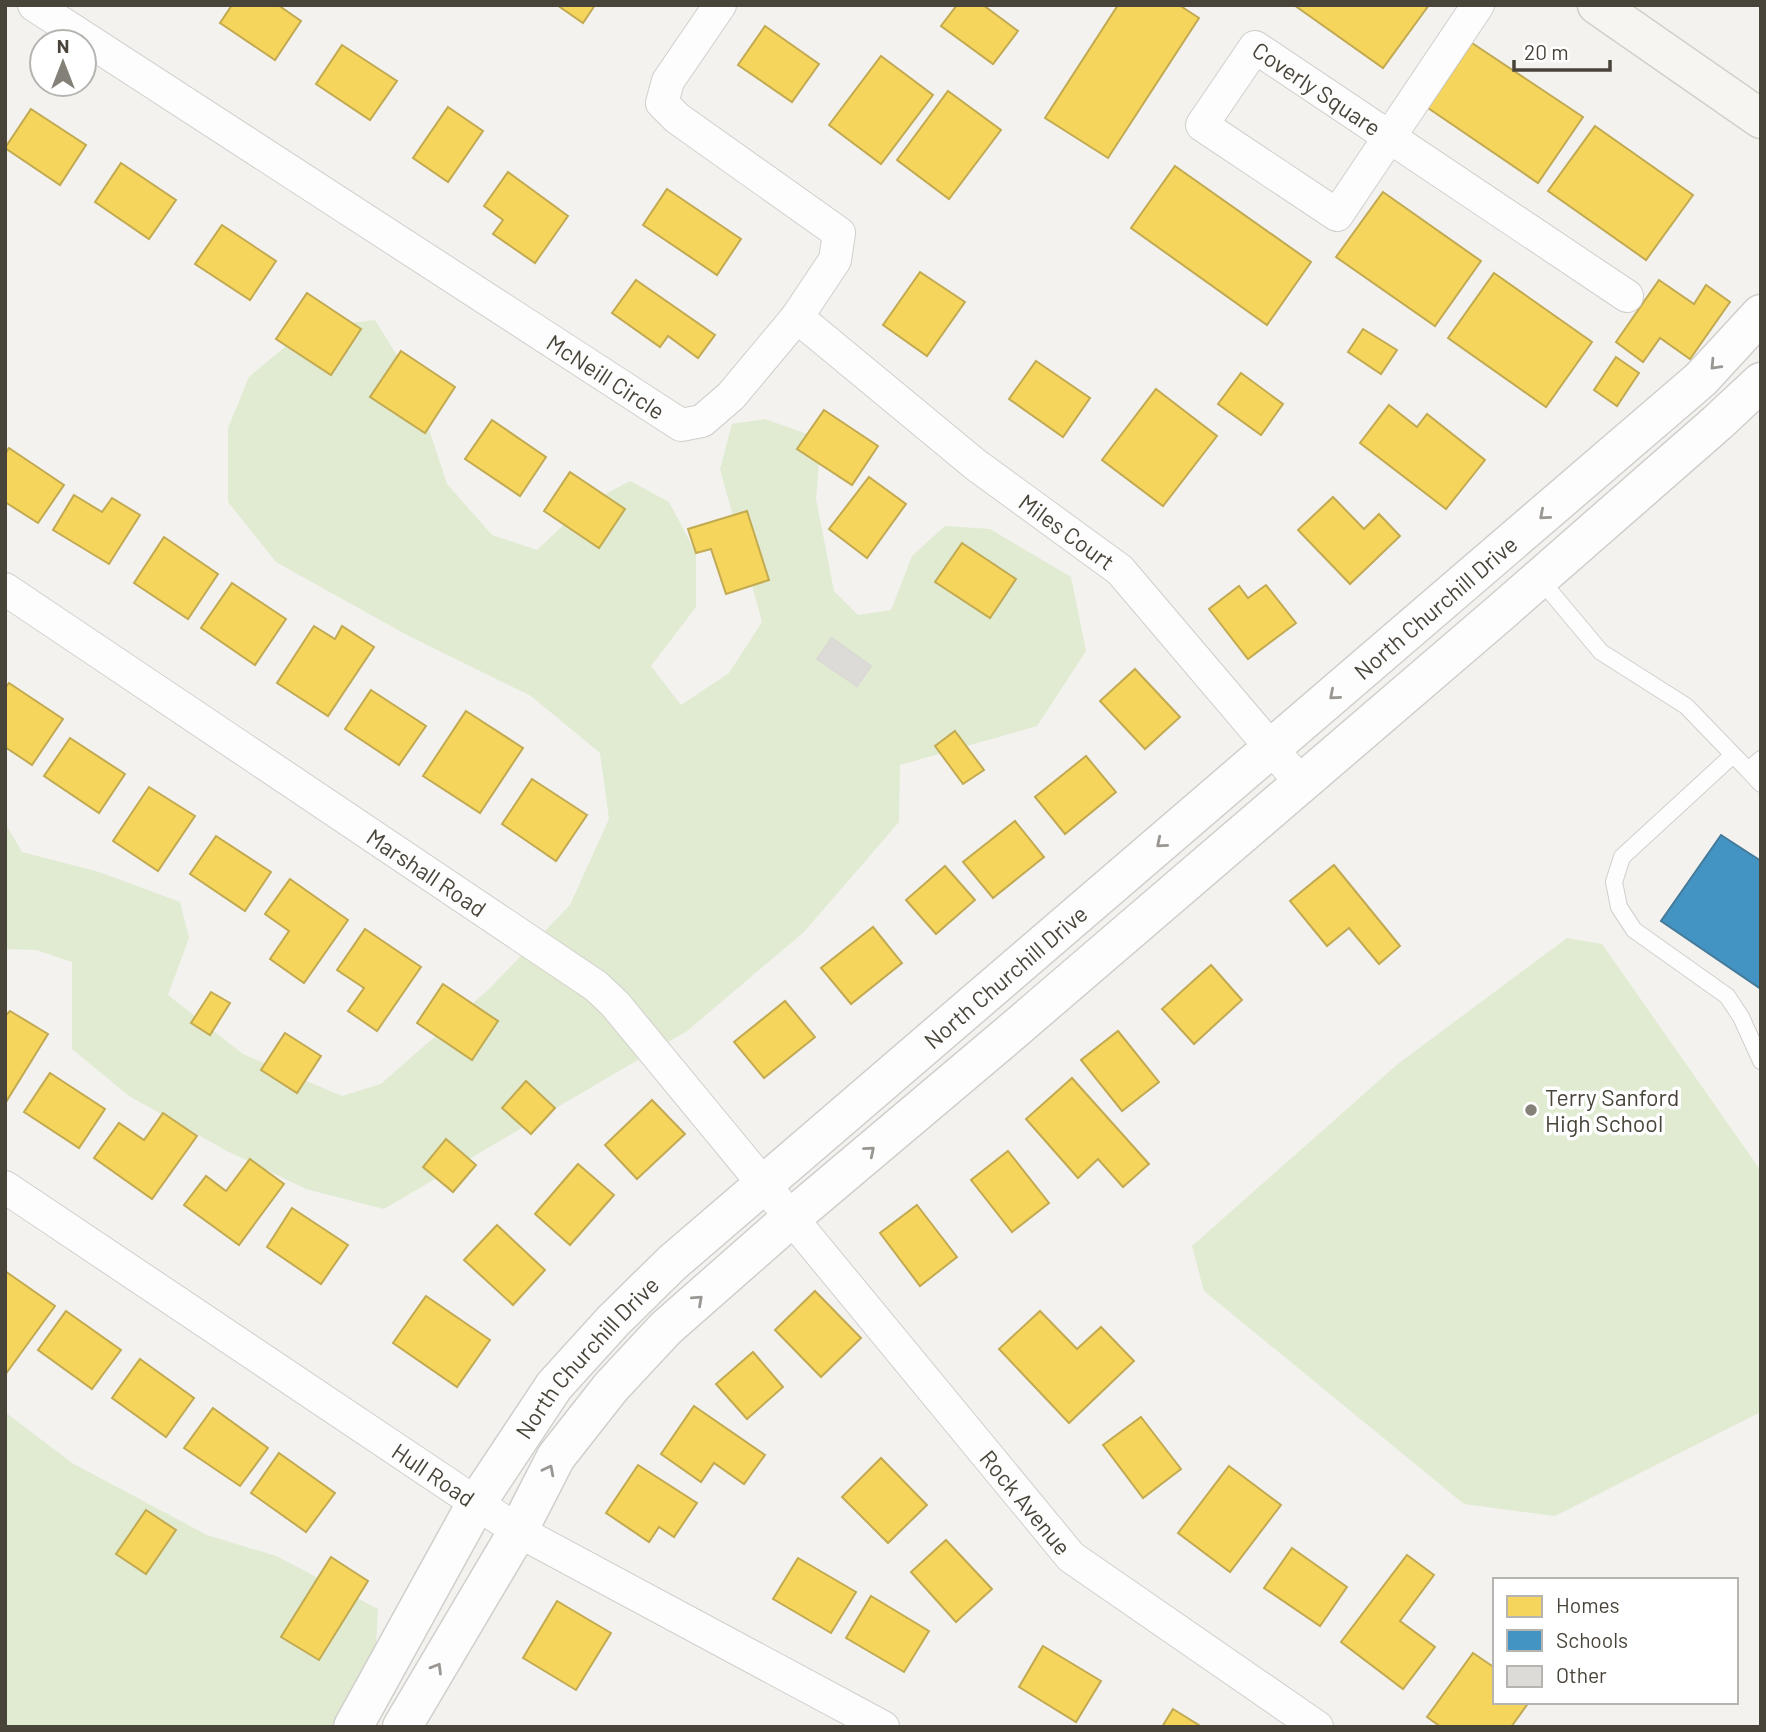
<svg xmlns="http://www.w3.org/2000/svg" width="1766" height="1732" viewBox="0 0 1766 1732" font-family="Barlow,sans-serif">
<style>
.green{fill:#e0ebd1}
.homes{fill:#f6d55c;stroke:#c2aa52;stroke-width:2}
.schools{fill:#4393c3;stroke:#457b9a;stroke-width:2}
.building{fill:#dddbd7;stroke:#dbd9d4;stroke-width:2}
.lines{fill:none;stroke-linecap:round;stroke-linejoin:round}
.service-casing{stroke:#d1cfcc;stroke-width:18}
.minor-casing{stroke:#d1cfcc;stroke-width:34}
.tertiary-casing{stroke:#d1cfcc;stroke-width:41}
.secondary-casing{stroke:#d1cfc6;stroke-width:41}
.service{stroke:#fdfdfd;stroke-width:16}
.minor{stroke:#fdfdfd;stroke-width:32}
.tertiary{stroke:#fdfdfd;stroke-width:38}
.secondary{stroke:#f7f5f2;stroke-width:38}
.oneway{stroke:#9a9792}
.poi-dot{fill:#848179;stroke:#fff;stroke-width:2.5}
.labels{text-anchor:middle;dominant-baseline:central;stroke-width:7;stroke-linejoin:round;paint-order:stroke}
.street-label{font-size:23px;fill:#49443a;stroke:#fff}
.poi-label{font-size:23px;fill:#49443a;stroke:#fff;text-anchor:start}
</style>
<rect width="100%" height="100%" fill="#f3f2ef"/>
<!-- green -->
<g class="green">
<polygon points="375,320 414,383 447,484 492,535 537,550 585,505 630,481 669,502 696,553 696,607 651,666 681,705 729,673 762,622 720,469 732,424 765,419 821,439 816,499 834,591 858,615 891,610 912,556 945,526 990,529 1071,577 1086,651 1037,726 900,765 899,822 804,932 687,1031 384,1209 306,1189 225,1150 129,1096 72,1049 72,962 36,950 5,949 5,823 22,852 99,872 180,902 189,938 168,995 243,1054 342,1096 381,1084 489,989 570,905 609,819 600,753 531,696 405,634 276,562 228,502 228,428 249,377 306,329"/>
<polygon points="1567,938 1602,944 1761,1171 1761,1412 1555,1516 1464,1504 1204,1291 1192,1246 1399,1063"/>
<polygon points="5,1412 72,1463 207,1535 276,1556 378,1609 375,1666 345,1727 5,1727"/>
</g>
<!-- homes -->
<g class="homes">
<polygon points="232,5 278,5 301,21 275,60 220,23"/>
<polygon points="557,5 595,5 583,23"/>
<polygon points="957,5 983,5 1018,31 993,64 941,26"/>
<polygon points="1118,5 1179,5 1199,18 1108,158 1045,118"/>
<polygon points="1294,5 1429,5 1383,68"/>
<polygon points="765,26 819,64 792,102 738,65"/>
<polygon points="1472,43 1583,117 1538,183 1428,108"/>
<polygon points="342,45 397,81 370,120 316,84"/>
<polygon points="881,56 933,95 881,164 829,125"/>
<polygon points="948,91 1001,130 949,199 897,160"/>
<polygon points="448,107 483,131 448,182 413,158"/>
<polygon points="31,109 86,145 60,185 5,148"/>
<polygon points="1595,126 1693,195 1646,260 1548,191"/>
<polygon points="121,163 176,200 149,239 95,202"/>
<polygon points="1175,166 1311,262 1267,325 1131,228"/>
<polygon points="508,172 568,216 535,263 493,234 503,220 484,206"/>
<polygon points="667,189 741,239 717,275 643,225"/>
<polygon points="1383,192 1481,261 1435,326 1336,257"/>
<polygon points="222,225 276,261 250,300 195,264"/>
<polygon points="920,272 965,302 927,356 883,325"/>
<polygon points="1494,273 1592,342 1546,407 1448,338"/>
<polygon points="636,280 715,335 698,358 668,336 660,347 612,313"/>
<polygon points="1659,280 1694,304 1706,285 1730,302 1690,359 1660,338 1643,362 1616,342"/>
<polygon points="307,293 361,329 331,375 276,339"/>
<polygon points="1363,329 1397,350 1381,374 1348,352"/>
<polygon points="401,351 455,387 425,433 370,397"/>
<polygon points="1616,357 1639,373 1617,406 1594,390"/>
<polygon points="1036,361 1090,398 1063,437 1009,399"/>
<polygon points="1241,373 1283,404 1261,435 1218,404"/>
<polygon points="1156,389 1217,436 1163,506 1102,460"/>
<polygon points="1389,405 1417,427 1427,414 1485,460 1446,509 1360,443"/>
<polygon points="824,410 878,446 852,485 797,449"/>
<polygon points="492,420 546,457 520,496 465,459"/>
<polygon points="9,448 64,485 38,523 5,502 5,454"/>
<polygon points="570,472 625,509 599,548 544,511"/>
<polygon points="869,477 906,504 867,558 829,529"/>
<polygon points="74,495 102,512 112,498 140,515 109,564 53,530"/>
<polygon points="1333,497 1364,529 1379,514 1400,536 1350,584 1298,530"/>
<polygon points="747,511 769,580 726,594 711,549 696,553 688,529"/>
<polygon points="164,537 218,574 188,619 134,583"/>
<polygon points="962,543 1016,579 990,618 935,582"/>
<polygon points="232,583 286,619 255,665 201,628"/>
<polygon points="1266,585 1296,623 1248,659 1209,609 1239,586 1248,598"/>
<polygon points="314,626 335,639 342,626 374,647 328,716 277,683"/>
<polygon points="1135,669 1180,717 1145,749 1100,701"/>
<polygon points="9,683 63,719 32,765 5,747 5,688"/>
<polygon points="371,690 426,726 399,765 345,729"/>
<polygon points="466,711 523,748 480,813 423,776"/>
<polygon points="955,731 984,770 963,784 935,746"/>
<polygon points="70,738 125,774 99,813 44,776"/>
<polygon points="1086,756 1116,792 1065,834 1035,797"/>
<polygon points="532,779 587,815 556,861 502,824"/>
<polygon points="149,787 195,816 158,871 113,841"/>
<polygon points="1015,821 1044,857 993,898 963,862"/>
<polygon points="216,836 271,872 245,911 190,874"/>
<polygon points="1334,865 1400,946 1379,964 1349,928 1327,946 1290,901"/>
<polygon points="945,866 975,900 936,934 906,900"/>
<polygon points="290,879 348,920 304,983 270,959 289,931 265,914"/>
<polygon points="873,927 902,963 851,1004 821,968"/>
<polygon points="365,929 421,967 377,1031 348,1011 364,988 337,970"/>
<polygon points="1211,965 1242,1000 1194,1044 1162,1009"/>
<polygon points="443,984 498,1021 472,1060 417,1023"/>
<polygon points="211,992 230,1003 210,1035 191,1023"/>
<polygon points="785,1001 815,1037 764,1078 734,1042"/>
<polygon points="10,1011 48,1034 6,1102 5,1016"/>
<polygon points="1118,1031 1159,1082 1122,1111 1081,1060"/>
<polygon points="285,1033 321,1056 297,1093 261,1070"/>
<polygon points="50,1073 105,1109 79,1148 24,1112"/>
<polygon points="1072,1078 1149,1164 1123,1187 1098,1159 1078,1178 1026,1119"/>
<polygon points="526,1081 555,1108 531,1134 502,1108"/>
<polygon points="652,1100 685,1134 637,1179 605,1145"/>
<polygon points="163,1113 197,1136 152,1199 94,1158 119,1123 144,1140"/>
<polygon points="446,1139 476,1165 453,1192 423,1167"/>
<polygon points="1008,1151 1049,1203 1012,1232 971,1180"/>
<polygon points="250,1159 284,1184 239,1245 184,1205 206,1176 226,1191"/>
<polygon points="578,1164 614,1195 570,1245 535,1214"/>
<polygon points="917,1205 957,1257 920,1286 880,1233"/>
<polygon points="292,1208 348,1245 321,1284 267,1247"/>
<polygon points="497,1225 545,1270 513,1305 464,1260"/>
<polygon points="5,1271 55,1306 5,1375"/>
<polygon points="815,1291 861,1338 821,1377 775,1330"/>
<polygon points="426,1296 490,1340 457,1387 393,1343"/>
<polygon points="66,1311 121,1350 92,1389 38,1350"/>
<polygon points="1040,1311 1077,1349 1101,1327 1134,1361 1069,1423 999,1349"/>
<polygon points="753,1352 783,1387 747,1419 716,1384"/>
<polygon points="140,1359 194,1398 166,1437 112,1398"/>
<polygon points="694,1406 765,1455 744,1484 714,1463 701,1482 661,1454"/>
<polygon points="213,1408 268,1448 240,1486 184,1448"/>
<polygon points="1141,1417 1181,1469 1143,1498 1103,1445"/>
<polygon points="279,1453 335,1493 306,1532 251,1493"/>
<polygon points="881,1458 927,1505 888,1543 842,1497"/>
<polygon points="638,1465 697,1503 674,1537 659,1527 649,1542 606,1513"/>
<polygon points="1229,1466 1281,1505 1230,1572 1178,1533"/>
<polygon points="146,1510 176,1530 146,1574 116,1554"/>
<polygon points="946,1540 992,1589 956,1622 911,1572"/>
<polygon points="1292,1548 1347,1587 1320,1626 1264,1588"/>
<polygon points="1407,1555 1434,1575 1400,1621 1435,1647 1403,1689 1341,1642"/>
<polygon points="331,1557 368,1581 319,1660 281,1637"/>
<polygon points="798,1558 856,1592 831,1633 773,1599"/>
<polygon points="871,1596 929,1631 904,1672 846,1638"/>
<polygon points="557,1601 611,1633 576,1690 523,1658"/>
<polygon points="1043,1646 1101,1681 1076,1722 1019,1687"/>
<polygon points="1473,1653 1495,1668 1495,1702 1529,1702 1511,1727 1441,1727 1427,1717"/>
<polygon points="1173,1709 1202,1727 1162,1727"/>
</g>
<!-- schools -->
<polygon class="schools" points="1721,835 1761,861 1761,989 1661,921"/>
<!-- building -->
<polygon class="building" points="832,638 871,666 857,686 817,659"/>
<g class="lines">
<!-- service casing -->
<g class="service-casing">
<g id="service">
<polyline points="1539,578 1601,652 1686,706 1748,770"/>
<polyline points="1733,755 1622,857 1614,882 1619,907 1634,930 1727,996 1741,1017 1761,1061"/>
<polyline points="1761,759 1748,770 1761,784"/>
</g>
</g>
<!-- minor casing -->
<g class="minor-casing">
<g id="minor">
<path id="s1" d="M34 5 681 425 702 421 731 396 797 317 835 260 839 233 677 118 662 103 668 81 720 5"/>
<path id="s2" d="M1478 5 1337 215 1202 125 1255 47 1627 296"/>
<path id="s3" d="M797 317 976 465 1120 570 1301 783"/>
<path id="s4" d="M5 589 596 986 615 1004 1071 1557 1317 1727"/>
<path id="s5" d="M5 1187 518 1531 883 1727"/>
</g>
</g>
<!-- tertiary casing -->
<g class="tertiary-casing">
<g id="tertiary">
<path id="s6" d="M353 1727 477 1502 554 1386 613 1321 672 1263 1701 379 1761 314"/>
<polyline points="402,1727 518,1531 556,1457 611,1387 666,1328 790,1219 1008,1035 1501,612 1717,423 1761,382"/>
</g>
</g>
<!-- secondary casing -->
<g class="secondary-casing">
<polyline id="secondary" points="1597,5 1761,119"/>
</g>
<!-- service -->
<use href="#service" class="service"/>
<!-- minor -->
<use href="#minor" class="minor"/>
<!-- tertiary -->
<use href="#tertiary" class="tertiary"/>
<!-- secondary -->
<use href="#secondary" class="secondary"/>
</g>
<!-- one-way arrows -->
<defs><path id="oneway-chevron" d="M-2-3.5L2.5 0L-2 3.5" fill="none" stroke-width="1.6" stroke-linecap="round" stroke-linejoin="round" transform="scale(1.75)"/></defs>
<g class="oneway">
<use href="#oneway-chevron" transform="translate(1715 365) rotate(133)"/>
<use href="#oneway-chevron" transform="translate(1544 515) rotate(139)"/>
<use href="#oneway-chevron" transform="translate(1334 695) rotate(139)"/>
<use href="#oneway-chevron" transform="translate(1161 843) rotate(140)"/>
<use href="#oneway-chevron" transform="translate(870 1151) rotate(-40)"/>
<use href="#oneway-chevron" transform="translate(698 1300) rotate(-42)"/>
<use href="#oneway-chevron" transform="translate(549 1470) rotate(-63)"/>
<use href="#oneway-chevron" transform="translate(437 1668) rotate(-59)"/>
</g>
<!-- markers -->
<circle class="poi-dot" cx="1531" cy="1110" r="7"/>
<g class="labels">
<!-- street labels -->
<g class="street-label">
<text stroke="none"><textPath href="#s2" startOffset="584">Coverly Square</textPath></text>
<text stroke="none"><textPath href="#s1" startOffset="682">McNeill Circle</textPath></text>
<text stroke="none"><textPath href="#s3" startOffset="345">Miles Court</textPath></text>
<text stroke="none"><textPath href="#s6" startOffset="1573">North Churchill Drive</textPath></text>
<text stroke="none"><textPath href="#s4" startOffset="508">Marshall Road</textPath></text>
<text stroke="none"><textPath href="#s6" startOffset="1006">North Churchill Drive</textPath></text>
<text stroke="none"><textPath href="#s6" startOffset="439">North Churchill Drive</textPath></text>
<text stroke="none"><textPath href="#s5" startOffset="516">Hull Road</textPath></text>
<text stroke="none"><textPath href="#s4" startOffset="1384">Rock Avenue</textPath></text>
</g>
<!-- poi labels -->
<g class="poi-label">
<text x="1545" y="1097">Terry Sanford<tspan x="1545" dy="26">High School</tspan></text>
</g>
</g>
<!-- border -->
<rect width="1766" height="1732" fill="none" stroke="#49443a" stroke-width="14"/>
<!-- legend -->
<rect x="1493" y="1578" width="245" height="126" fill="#ffffff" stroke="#b6b4b0" stroke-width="2"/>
<rect x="1507" y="1596" width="35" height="21" fill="#f6d55c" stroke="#b6b4b0" stroke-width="2"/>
<text x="1556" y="1613" font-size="21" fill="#49443a">Homes</text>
<rect x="1507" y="1630" width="35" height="21" fill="#4393c3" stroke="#b6b4b0" stroke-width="2"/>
<text x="1556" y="1648" font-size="21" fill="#49443a">Schools</text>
<rect x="1507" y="1666" width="35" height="21" fill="#dddbd7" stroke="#b6b4b0" stroke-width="2"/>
<text x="1556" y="1683" font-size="21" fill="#49443a">Other</text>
<!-- north arrow -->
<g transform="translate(63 63)"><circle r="33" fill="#ffffff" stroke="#b6b4b0" stroke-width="2"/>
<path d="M0-5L12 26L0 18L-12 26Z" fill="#848179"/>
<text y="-10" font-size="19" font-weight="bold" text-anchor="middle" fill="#49443a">N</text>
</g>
<!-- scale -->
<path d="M1514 60v10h96v-10" fill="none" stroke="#49443a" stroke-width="3.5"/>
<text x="1524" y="60" font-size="21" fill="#49443a" stroke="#ffffff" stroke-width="5" paint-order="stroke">20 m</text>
</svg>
